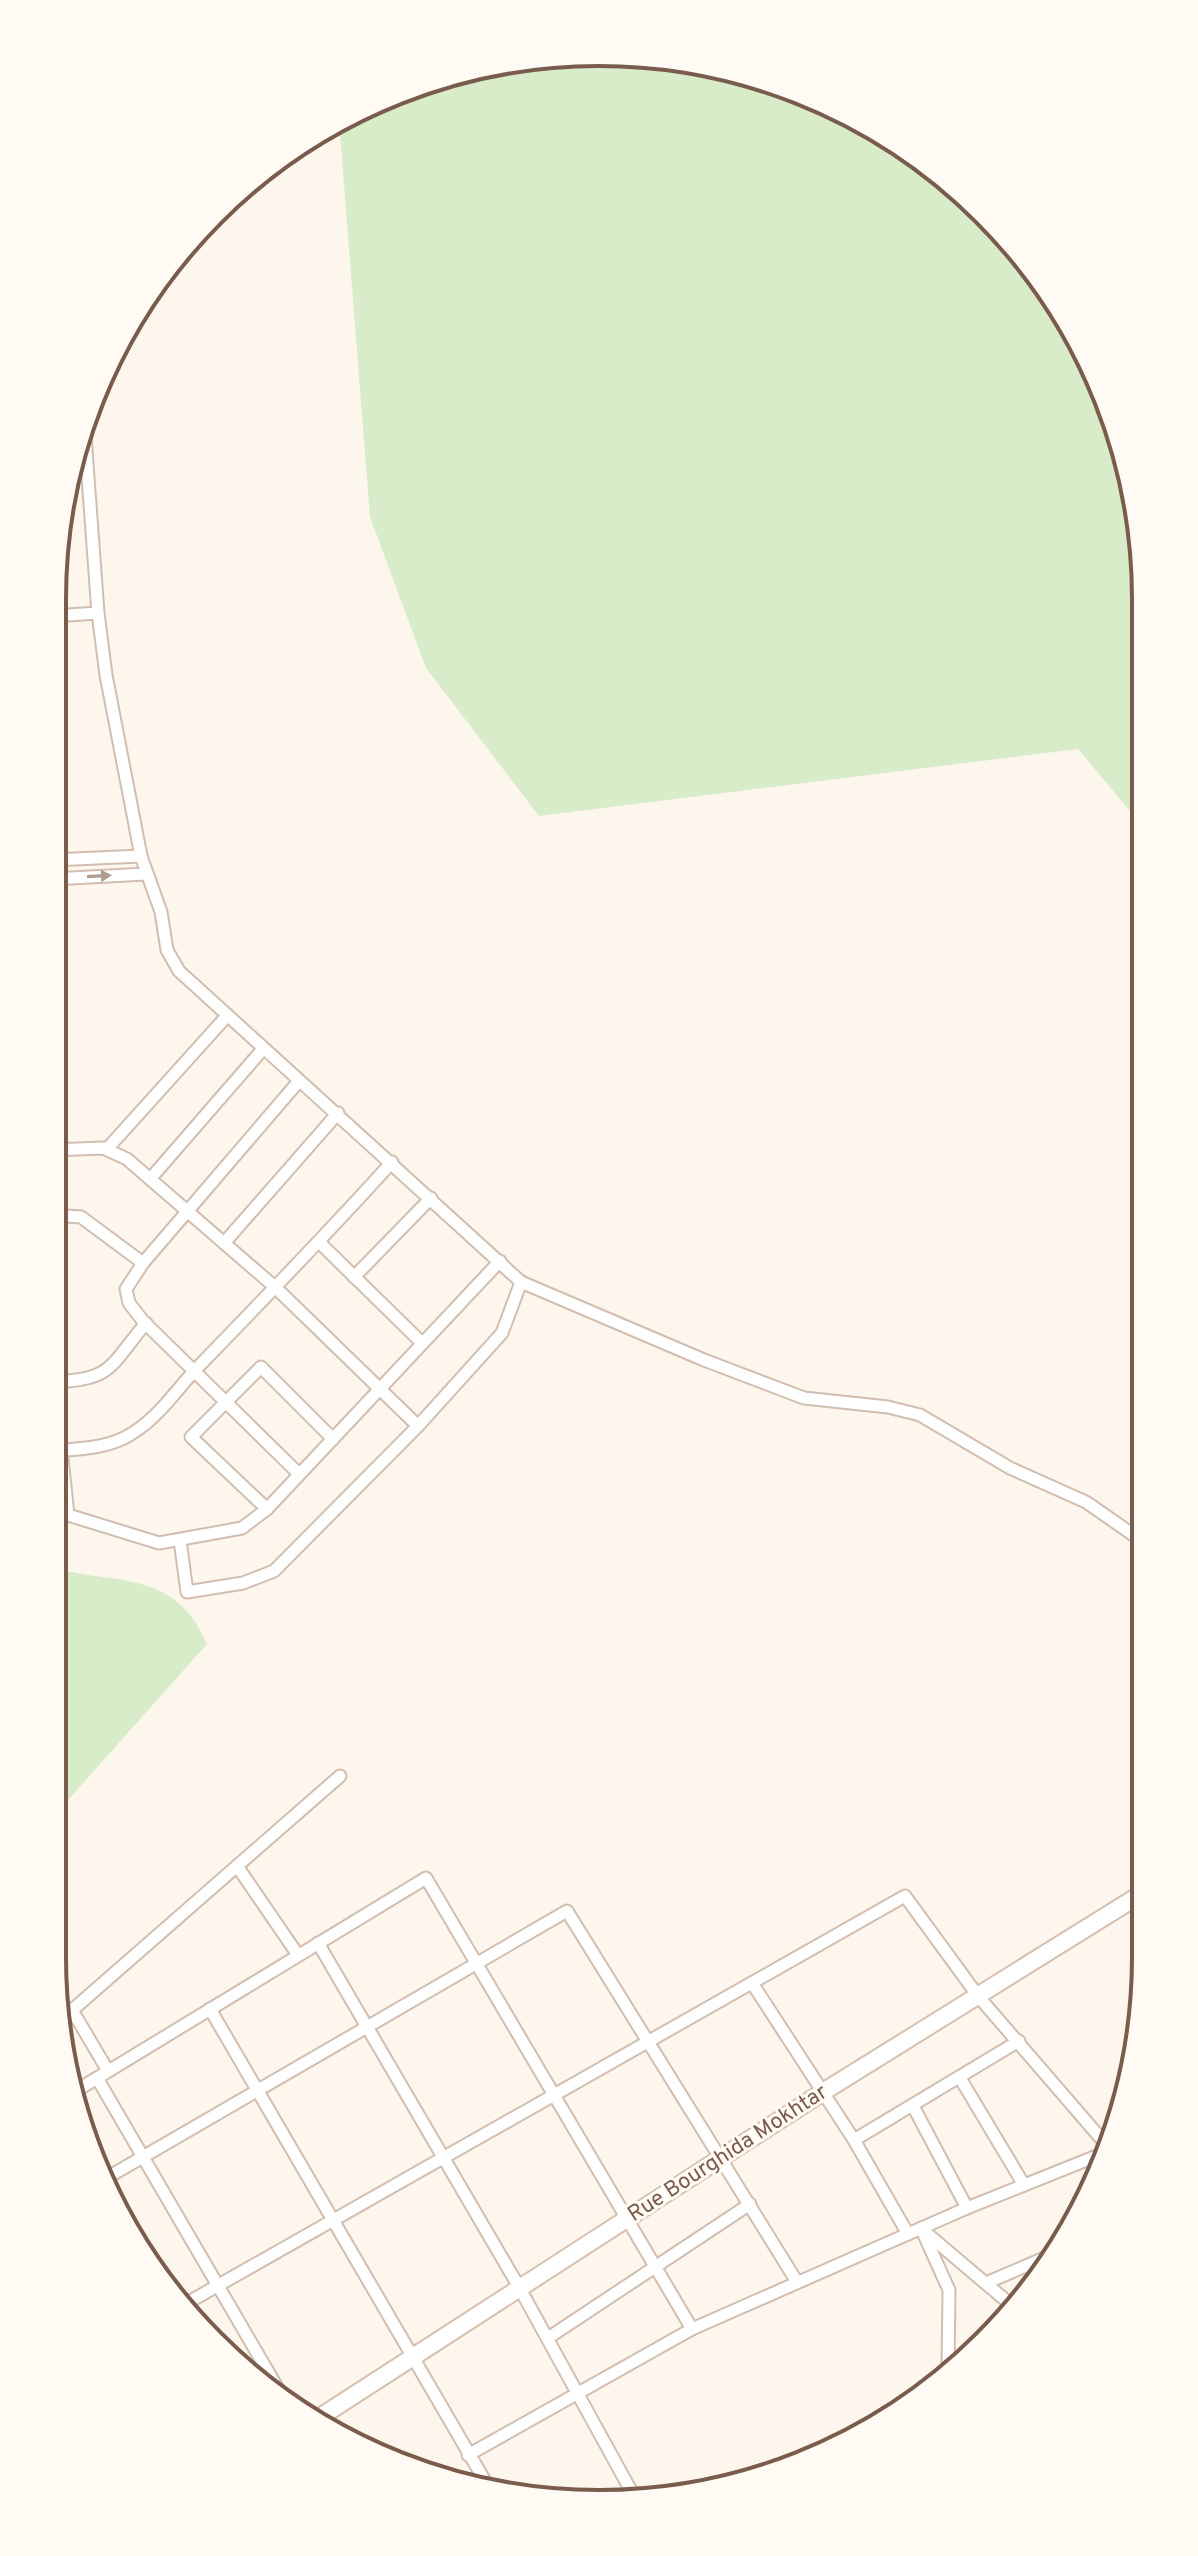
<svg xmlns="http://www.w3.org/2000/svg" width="1198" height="2556" viewBox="0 0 1198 2556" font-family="Overpass,sans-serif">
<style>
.green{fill:#d8ecc9}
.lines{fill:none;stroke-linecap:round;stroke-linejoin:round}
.street-casing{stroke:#d1beb0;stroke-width:15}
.secondary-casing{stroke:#d6c0b0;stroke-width:20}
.street{stroke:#fff;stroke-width:11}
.secondary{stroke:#fff;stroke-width:16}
.oneway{fill:#af9d94}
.labels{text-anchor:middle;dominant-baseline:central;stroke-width:6;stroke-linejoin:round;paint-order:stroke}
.street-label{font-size:22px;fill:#7a5c4d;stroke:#fffaf3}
.rim{fill:none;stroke:#7a5c4d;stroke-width:4}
</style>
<rect width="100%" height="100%" fill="#fdf6ec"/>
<!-- green -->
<g class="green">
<polygon points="599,52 705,62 808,93 932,165 1033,266 1104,389 1141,527 1142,825 1078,749 539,816 426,668 370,517 339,121 389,94 492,63"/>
<path d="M52 1568C117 1585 175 1569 207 1644L52 1818Z"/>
</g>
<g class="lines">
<!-- street casing -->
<g class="street-casing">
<g id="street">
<polyline points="84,423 98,613 106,675 141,856 161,912 167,950 179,971 521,1282 704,1360 804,1398 888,1407 920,1415 1010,1468 1086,1502 1145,1543"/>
<polyline points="52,616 98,613"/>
<polyline points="52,860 141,856"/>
<polyline points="52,879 146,874"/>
<polyline points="299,1081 143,1263 126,1289 129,1303 143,1321 299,1474"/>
<polyline points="107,1149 226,1017"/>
<polyline points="52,1150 103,1148 127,1159 276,1288 418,1426"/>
<polyline points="151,1178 263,1049"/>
<polyline points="52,1215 81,1217 143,1263"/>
<polyline points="319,1242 422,1343"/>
<polyline points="224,1243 338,1113"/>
<polyline points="354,1277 431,1198"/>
<polyline points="52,1298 54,1382 68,1515"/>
<path d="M52 1382C113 1380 109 1367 146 1323"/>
<path d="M52 1451C76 1449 101 1449 124 1438 157 1421 174 1392 198 1367 264 1299 329 1232 392 1162"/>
<polyline points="267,1509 191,1437 261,1367 333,1439"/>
<polyline points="52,1515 68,1515 159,1543 242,1528 267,1509 500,1261"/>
<polyline points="180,1540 187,1592 243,1583 274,1571 418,1426 502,1333 521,1282"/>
<polyline points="237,1866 298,1955"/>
<polyline points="318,1943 519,2287 635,2498"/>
<polyline points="752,1983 854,2140 908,2234"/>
<polyline points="210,2009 492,2493"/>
<polyline points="72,2010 108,2071"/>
<polyline points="62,2019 340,1776"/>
<polyline points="97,2078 281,2394"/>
<polyline points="960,2078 1024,2185"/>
<polyline points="74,2092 426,1878 692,2329"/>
<polyline points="913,2106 967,2208"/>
<polyline points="854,2140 1019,2041"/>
<polyline points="103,2180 567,1911 797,2282"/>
<polyline points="921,2228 949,2290 948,2369"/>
<polyline points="925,2232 1016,2309"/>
<polyline points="986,2283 1049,2256"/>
<polyline points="180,2307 905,1896 978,1996 1110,2149"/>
<polyline points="548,2338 750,2204"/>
<polyline points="468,2455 692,2329 967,2208 1109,2151"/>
</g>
</g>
<!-- secondary casing -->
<g class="secondary-casing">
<polyline id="secondary" points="314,2421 823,2092 1146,1891"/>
</g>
<!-- street -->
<use href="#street" class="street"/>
<!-- secondary -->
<use href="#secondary" class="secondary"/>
</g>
<!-- one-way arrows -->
<defs><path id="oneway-solid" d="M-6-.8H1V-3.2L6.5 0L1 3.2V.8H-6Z" transform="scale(2)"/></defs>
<use class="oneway" href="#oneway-solid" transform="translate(99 876) rotate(-3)"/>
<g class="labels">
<!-- street labels -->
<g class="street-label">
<text transform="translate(728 2154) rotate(-33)">Rue Bourghida Mokhtar</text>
</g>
</g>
<!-- crop -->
<path d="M0 0H1198V2556H0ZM599 66H599A533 533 0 0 1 1132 599V1957A533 533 0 0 1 599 2490H599A533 533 0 0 1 66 1957V599A533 533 0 0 1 599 66Z" fill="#fffaf3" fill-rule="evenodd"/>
<path class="rim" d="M599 66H599A533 533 0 0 1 1132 599V1957A533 533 0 0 1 599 2490H599A533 533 0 0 1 66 1957V599A533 533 0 0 1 599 66Z"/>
</svg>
